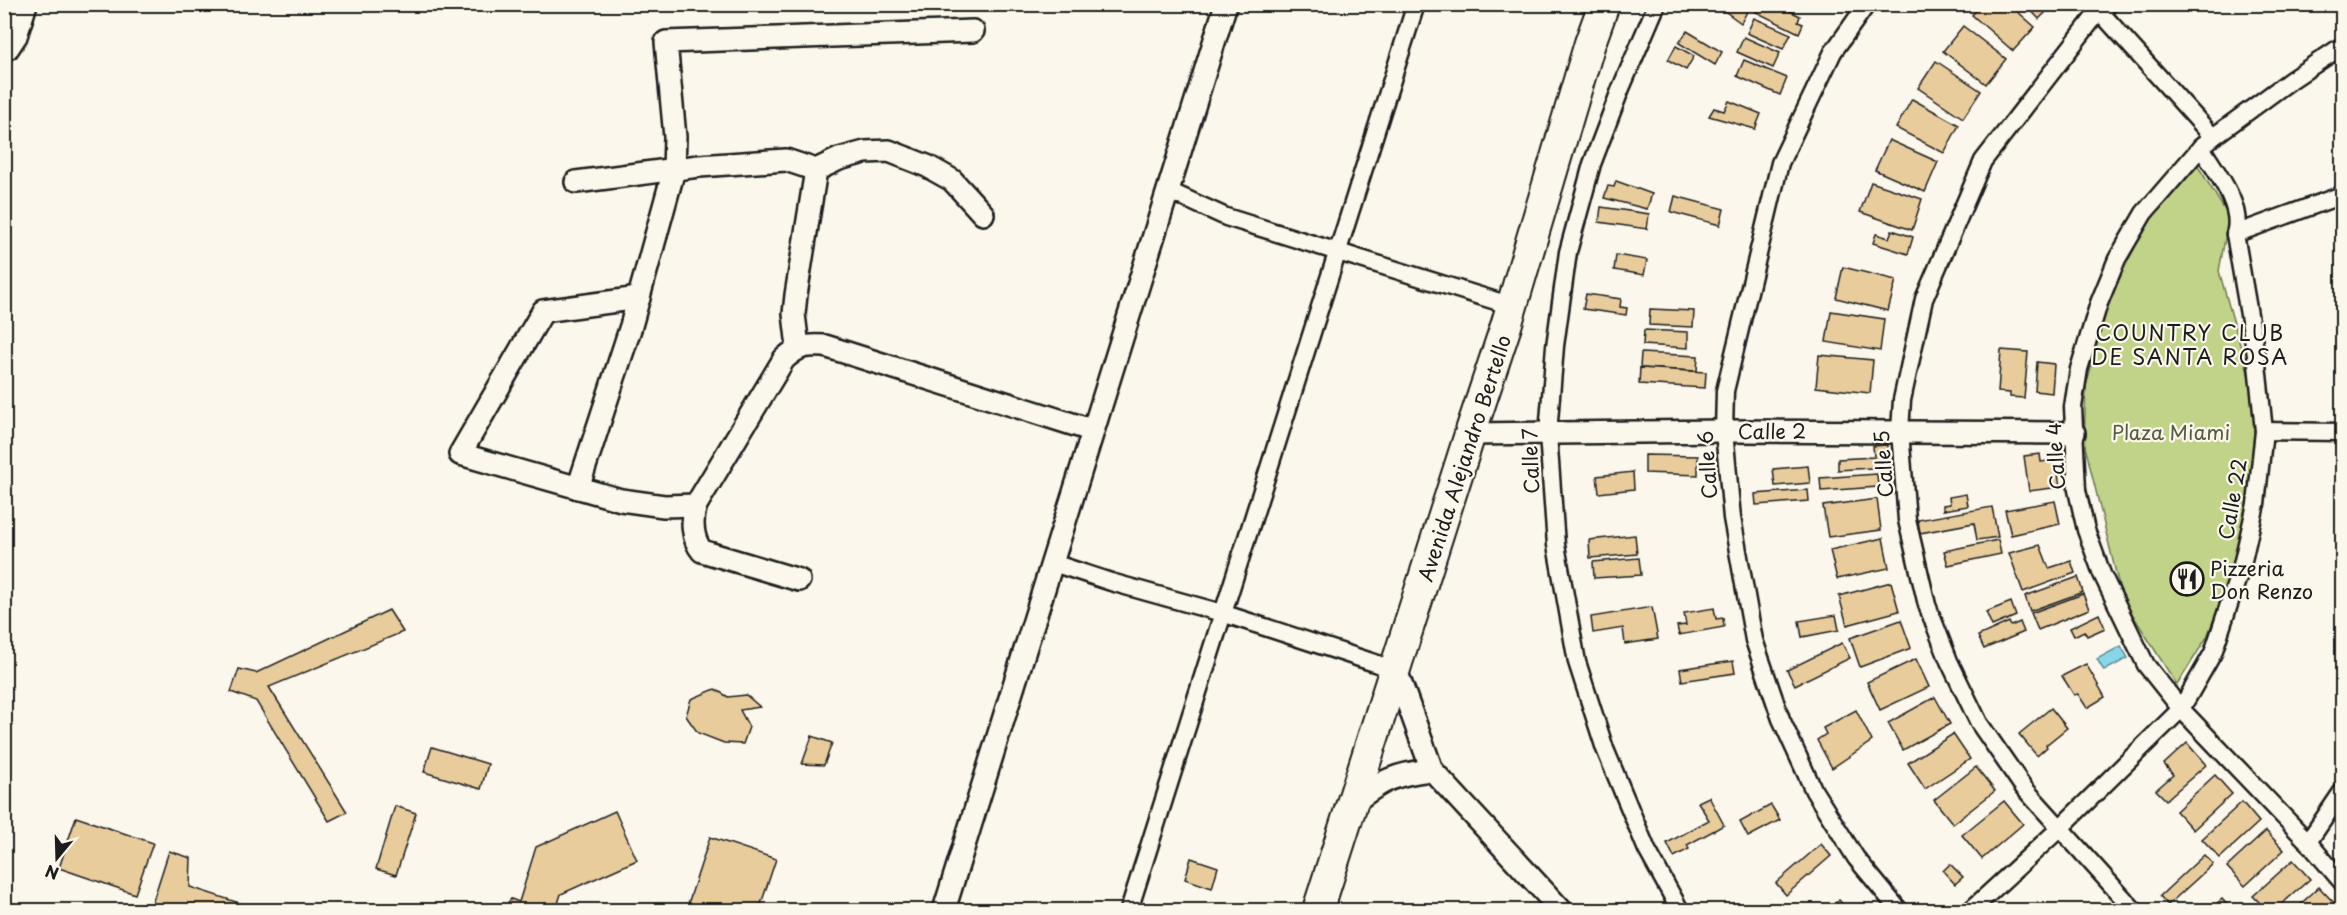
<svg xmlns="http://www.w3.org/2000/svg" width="2347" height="915" viewBox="0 0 2347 915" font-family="'Playpen Sans',sans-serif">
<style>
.green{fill:#c1d388;stroke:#6e7852;stroke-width:1.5}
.water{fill:#8ad6e9;stroke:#5e8c97;stroke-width:1.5}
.building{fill:#e8cc9c;stroke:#1c1c1c;stroke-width:1.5}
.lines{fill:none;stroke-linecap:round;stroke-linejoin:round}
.pedestrian-casing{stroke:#1c1c1c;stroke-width:21}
.minor-casing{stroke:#1c1c1c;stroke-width:26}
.secondary-casing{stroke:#1c1c1c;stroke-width:34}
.pedestrian{stroke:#fbf7ec;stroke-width:16}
.minor{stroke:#fbf7ec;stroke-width:21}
.secondary{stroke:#fbf7ec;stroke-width:30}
.labels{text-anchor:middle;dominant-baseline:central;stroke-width:4.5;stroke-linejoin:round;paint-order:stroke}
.street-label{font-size:20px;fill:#1c1c1c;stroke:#fbf7ec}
.park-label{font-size:20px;fill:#565c42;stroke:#fbf7ec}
.poi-label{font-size:20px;fill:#1c1c1c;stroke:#fbf7ec;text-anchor:start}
.neighbourhood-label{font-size:21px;letter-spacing:1.5px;fill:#1c1c1c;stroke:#fbf7ec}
</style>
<rect width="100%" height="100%" fill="#fbf7ec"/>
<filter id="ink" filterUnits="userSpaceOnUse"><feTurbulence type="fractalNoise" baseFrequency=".0167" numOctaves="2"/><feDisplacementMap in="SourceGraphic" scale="12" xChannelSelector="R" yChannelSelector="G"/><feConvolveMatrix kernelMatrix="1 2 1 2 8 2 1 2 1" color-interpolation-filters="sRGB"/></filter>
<g filter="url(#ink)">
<!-- green -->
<polygon class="green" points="2198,166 2229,217 2219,271 2255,397 2260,439 2246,523 2232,572 2207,637 2177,685 2122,598 2084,442 2086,386 2108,302 2146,224"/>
<!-- water -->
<polygon class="water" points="2121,646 2128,658 2104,671 2097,659"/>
<!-- building -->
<g class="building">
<polygon points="1715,4 1751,4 1741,23"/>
<polygon points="1759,4 1776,4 1800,16 1798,22 1803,24 1799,33 1756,12"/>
<polygon points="1982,4 2009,4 2035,27 2013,51 1972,15"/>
<polygon points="2025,4 2054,4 2039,19"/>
<polygon points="1754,18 1791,34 1783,49 1747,33"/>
<polygon points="1963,26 2006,59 1986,84 1943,51"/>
<polygon points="1687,31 1722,52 1715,65 1679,43"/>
<polygon points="1744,37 1780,53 1773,68 1737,52"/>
<polygon points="1676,46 1694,56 1686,70 1668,60"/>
<polygon points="1744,60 1787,78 1780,95 1737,76"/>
<polygon points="1936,61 1981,91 1963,118 1918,88"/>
<polygon points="1912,99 1959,125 1944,153 1896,128"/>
<polygon points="1729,101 1761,114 1755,129 1709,116 1714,108 1724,111"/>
<polygon points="1889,140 1938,162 1925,192 1875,170"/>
<polygon points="1616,181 1652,194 1647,209 1604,198 1608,186 1614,187"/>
<polygon points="1871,182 1922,199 1912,230 1860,212"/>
<polygon points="1675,196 1724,209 1720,225 1671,212"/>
<polygon points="1601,207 1649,214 1647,229 1599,222"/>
<polygon points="1892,230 1913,237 1908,254 1873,243 1876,234 1889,238"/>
<polygon points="1616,255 1647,260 1644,275 1614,270"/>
<polygon points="1843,267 1896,280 1888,311 1836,298"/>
<polygon points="1586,294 1621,299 1620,307 1627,308 1626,315 1583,309"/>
<polygon points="1650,309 1694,311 1693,327 1649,325"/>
<polygon points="1831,311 1884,319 1880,351 1826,342"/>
<polygon points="1644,330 1688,332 1688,348 1643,345"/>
<polygon points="2001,350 2028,352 2024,398 2010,397 2010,393 1998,392"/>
<polygon points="1641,353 1698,356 1697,371 1640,368"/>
<polygon points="1819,355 1873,360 1870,393 1816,387"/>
<polygon points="2037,362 2054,364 2052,393 2035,391"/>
<polygon points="1640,368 1706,372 1705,388 1639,384"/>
<polygon points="1887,445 1888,467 1838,470 1838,459 1874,457 1873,446"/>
<polygon points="2040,454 2041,462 2056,460 2060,487 2029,491 2024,456"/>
<polygon points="1645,455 1698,456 1698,475 1645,473"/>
<polygon points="1808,466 1810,483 1775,486 1773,469"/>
<polygon points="1633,472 1634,489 1599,493 1597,476"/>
<polygon points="1877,474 1878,487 1821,491 1820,478"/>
<polygon points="1808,490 1809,501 1756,505 1755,494"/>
<polygon points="1966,494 1968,506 1943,510 1943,505 1950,504 1949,497"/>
<polygon points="1877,499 1881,530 1828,537 1823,506"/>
<polygon points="2055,501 2060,524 2011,535 2005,510"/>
<polygon points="1992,507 1998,537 1977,540 1974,523 1920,533 1918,520"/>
<polygon points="1635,535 1637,554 1590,558 1589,540"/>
<polygon points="1883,538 1889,568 1837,579 1830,550"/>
<polygon points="1998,540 2001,554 1948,565 1944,551"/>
<polygon points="2040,545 2049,568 2071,561 2075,573 2023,592 2009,553"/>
<polygon points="1639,558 1641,575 1594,578 1593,562"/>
<polygon points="2078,577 2083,592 2030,611 2025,596"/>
<polygon points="1891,582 1899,611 1847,625 1839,596"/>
<polygon points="2083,594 2089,609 2038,630 2031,613"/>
<polygon points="2011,602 2016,616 1992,626 1986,612"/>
<polygon points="1652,607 1658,639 1625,644 1623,628 1593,633 1591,617"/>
<polygon points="1714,608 1716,619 1723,618 1724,627 1679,635 1677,626 1686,625 1684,613"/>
<polygon points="389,610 403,632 269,687 347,812 329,821 256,701 231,692 239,669 256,673"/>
<polygon points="2099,614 2105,628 2087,636 2084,631 2074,636 2070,628"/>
<polygon points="1836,615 1839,630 1802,637 1799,621"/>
<polygon points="1901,620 1911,648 1860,667 1850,638"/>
<polygon points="2009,622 2011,626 2020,622 2024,632 1984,649 1978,636"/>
<polygon points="1842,643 1850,658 1795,685 1787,670"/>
<polygon points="1916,659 1929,687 1880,710 1867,682"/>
<polygon points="1733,661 1735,673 1682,681 1680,669"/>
<polygon points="2086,664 2105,697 2087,708 2078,694 2074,695 2062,676"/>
<polygon points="715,689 728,697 746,695 760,707 740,710 749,727 743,744 724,743 698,733 686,716 691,699"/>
<polygon points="1935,697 1950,724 1903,750 1888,723"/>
<polygon points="2051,708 2067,728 2046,745 2047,747 2037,756 2019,734"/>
<polygon points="1856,710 1872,741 1832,768 1817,740 1826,734 1823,728"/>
<polygon points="1953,734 1970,759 1925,789 1908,763"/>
<polygon points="812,736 832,743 824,765 802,764"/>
<polygon points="2187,743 2206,765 2166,800 2156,790 2173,775 2164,764"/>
<polygon points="432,747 488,764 481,789 424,772"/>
<polygon points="1976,767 1995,791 1953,824 1934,800"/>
<polygon points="2215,775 2232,794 2193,830 2176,811"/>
<polygon points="1709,797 1724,825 1687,845 1689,849 1674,857 1667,843 1709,820 1698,802"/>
<polygon points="2004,801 2023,824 1982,859 1962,835"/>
<polygon points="2242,802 2259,822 2220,858 2202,839"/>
<polygon points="1771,805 1780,820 1748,837 1740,822"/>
<polygon points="395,806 416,813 396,875 376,869"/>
<polygon points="615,811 637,860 561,894 556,910 502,910 511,899 519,902 536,847"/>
<polygon points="76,817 153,843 135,894 59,868"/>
<polygon points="2266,831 2284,850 2245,886 2227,867"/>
<polygon points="710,837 776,859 759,910 686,910"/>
<polygon points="1821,844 1831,856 1786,895 1776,883"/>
<polygon points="169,851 191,858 190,887 258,909 257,910 150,910"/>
<polygon points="2204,855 2213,864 2168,905 2160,896"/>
<polygon points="1191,858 1218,867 1212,888 1185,879"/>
<polygon points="2293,860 2310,879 2275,910 2267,910 2253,896"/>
<polygon points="1950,864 1963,877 1955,884 1943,871"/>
<polygon points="2319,887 2337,906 2332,910 2294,910"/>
<polygon points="2222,899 2232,910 2209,910"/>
<polygon points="1839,900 1848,910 1827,910"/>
</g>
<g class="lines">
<!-- pedestrian casing -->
<g class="pedestrian-casing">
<g id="pedestrian">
<polyline points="1657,4 1621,88 1592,164 1568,252 1555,346 1548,434 1556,545 1577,662 1605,749 1647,850 1680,910"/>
<polyline points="1867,4 1833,52 1780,163 1725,391 1724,431 1732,518 1754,640 1781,719 1814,791 1856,858 1899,910"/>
<polyline points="2093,4 2213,137"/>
<polyline points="2109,4 2099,11 1983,161 1924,299 1902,400 1900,431 1907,520 1927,605 1949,661 1979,723 2024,788 2134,910"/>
<polyline points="2342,46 2291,80 2213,137 2201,147 2144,213 2117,259 2099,303 2079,369 2073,407 2077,490 2086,530 2102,574 2146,665 2181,709 2308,842 2342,882"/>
<polyline points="1169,191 1226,217 1512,306"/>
<polyline points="2235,234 2342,195"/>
<polyline points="2264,431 2342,432"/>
<polyline points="1053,563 1111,582 1222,613 1396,670"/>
<polyline points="2308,842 2342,792"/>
<polyline points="1129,910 1416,4"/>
<path d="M1971 910 2059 829 2181 709 2213 653 2242 565 2256 504 2264 431 2256 355 2235 234C2244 205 2215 171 2201 147"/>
</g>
</g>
<!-- minor casing -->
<g class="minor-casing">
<g id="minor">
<polyline points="4,49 8,48 16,36 26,4"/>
<polyline points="576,182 699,166 786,160 816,170 839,159 865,152 889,151 927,166 952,180 983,214"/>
<path d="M639 298 543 311 460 454 621 500 664 506 696 505 784 359C800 345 805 345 825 346L1091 430"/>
<polyline points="798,347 794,314 796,295 816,170"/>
<polyline points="1470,434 1724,431 2074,433"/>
<polyline points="578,488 631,326 674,170 675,137 666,42 973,31"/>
<path d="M696 505C691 520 692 539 702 551L799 580"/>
<polyline points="1396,670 1432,770 1561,910"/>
<path d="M1353 803C1383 780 1394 774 1432 770"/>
<polyline points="944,910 1226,4"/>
</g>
</g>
<!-- secondary casing -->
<g class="secondary-casing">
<polyline id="secondary" points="1318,910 1470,434 1506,326 1590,43 1604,4"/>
</g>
<!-- pedestrian -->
<use href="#pedestrian" class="pedestrian"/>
<!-- minor -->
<use href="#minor" class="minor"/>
<!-- secondary -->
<use href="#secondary" class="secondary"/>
</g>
</g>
<!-- icons -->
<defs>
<g id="restaurant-ring" transform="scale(1.725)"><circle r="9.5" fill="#fbf7ec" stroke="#1c1c1c" stroke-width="1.5"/><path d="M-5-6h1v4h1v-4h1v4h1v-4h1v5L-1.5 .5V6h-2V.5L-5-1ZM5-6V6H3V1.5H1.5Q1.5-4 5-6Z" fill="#1c1c1c"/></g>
</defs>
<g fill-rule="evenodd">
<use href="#restaurant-ring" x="2187" y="579"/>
</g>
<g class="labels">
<!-- street labels -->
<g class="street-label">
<text x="1772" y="431">Calle 2</text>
<text transform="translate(2055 456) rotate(-94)">Calle 4</text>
<text transform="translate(1464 458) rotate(-72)">Avenida Alejandro Bertello</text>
<text transform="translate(1530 461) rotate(-92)">Calle 7</text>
<text transform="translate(1883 464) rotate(-94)">Calle 5</text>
<text transform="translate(1707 465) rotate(-94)">Calle 6</text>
<text transform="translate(2232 499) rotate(-80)">Calle 22</text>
</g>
<!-- park labels -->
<g class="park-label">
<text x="2171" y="432">Plaza Miami</text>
</g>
<!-- poi labels -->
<g class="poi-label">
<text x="2210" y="568">Pizzeria<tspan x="2210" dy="23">Don Renzo</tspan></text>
</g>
<!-- neighbourhood labels -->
<g class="neighbourhood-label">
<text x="2190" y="332">COUNTRY CLUB<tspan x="2190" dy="24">DE SANTA ROSA</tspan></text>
</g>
</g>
<!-- margin -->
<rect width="2347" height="915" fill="none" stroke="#fbf7ec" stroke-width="24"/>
<rect x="12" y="12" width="2323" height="891" fill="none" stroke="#1c1c1c" stroke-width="2" filter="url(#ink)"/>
<!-- north arrow -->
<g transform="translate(57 858) rotate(199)" stroke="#fbf7ec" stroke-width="4.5" paint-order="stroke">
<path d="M0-4.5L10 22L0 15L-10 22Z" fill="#1c1c1c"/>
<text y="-9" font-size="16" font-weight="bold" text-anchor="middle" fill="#1c1c1c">N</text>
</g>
</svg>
